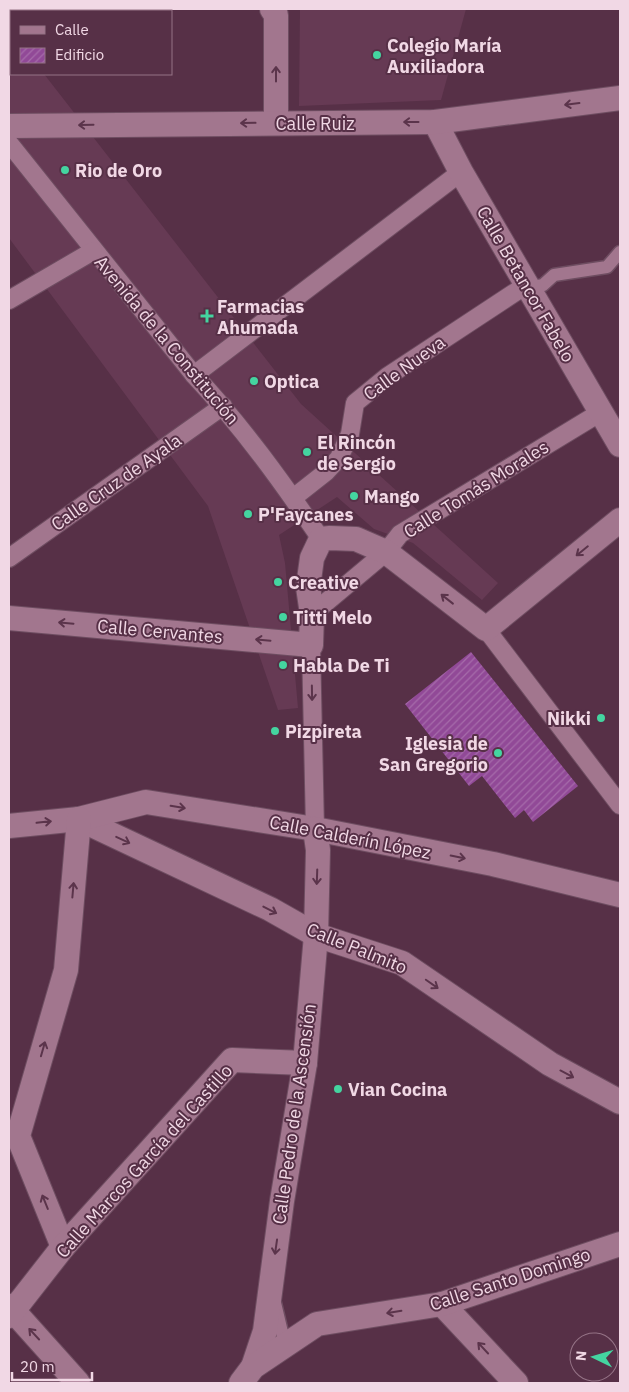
<svg xmlns="http://www.w3.org/2000/svg" width="629" height="1392" viewBox="0 0 629 1392" font-family="'IBM Plex Sans',sans-serif">
<style>
.built{fill:#663a54}
.building{fill:url(#building-hatch)}
.lines{fill:none;stroke-linecap:round;stroke-linejoin:round}
.service-casing{stroke:#6e4d61;stroke-width:15}
.pedestrian-casing{stroke:#6e4d61;stroke-width:20}
.minor-casing{stroke:#6e4d61;stroke-width:26}
.service{stroke:#a2768e;stroke-width:12}
.pedestrian{stroke:#a2768e;stroke-width:18}
.minor{stroke:#a2768e;stroke-width:24}
.oneway{stroke:#5b344b}
.poi-dot{fill:#44d4a0;stroke:#573047;stroke-width:2}
.labels{text-anchor:middle;dominant-baseline:central;stroke-width:4;stroke-linejoin:round;paint-order:stroke}
.poi-label{font-size:18px;font-weight:bold;fill:#f1d8e5;stroke:#573047;text-anchor:start}
.street-label{font-size:18px;fill:#f1d8e5;stroke:#573047}
</style>
<defs>
<pattern id="building-hatch" width="6" height="6" patternUnits="userSpaceOnUse" patternTransform="scale(1.25)"><rect width="6" height="6" fill="#914997"/><path d="M-1 1l2-2M0 6l6-6M5 7l2-2" fill="none" stroke="#a66baa"/></pattern>
</defs>
<rect width="100%" height="100%" fill="#573047"/>
<!-- built -->
<g class="built">
<polygon points="300,9 466,9 441,100 299,106"/>
<polygon points="9,28 11,31 11,74 44,74 301,404 498,583 482,600 413,543 374,529 337,497 279,535 285,563 298,708 278,710 208,506 9,238"/>
</g>
<!-- building -->
<polygon class="building" points="471,652 578,786 533,822 524,810 515,818 482,776 469,786 405,704"/>
<g class="lines">
<!-- service casing -->
<g class="service-casing">
<g id="service">
<polyline points="528,288 543,285 554,275 607,267 620,252"/>
<polyline points="275,1303 285,1345"/>
</g>
</g>
<!-- pedestrian casing -->
<g class="pedestrian-casing">
<g id="pedestrian">
<path d="M9 143 194 375C242 426 282 482 321 539"/>
<polyline points="9,300 93,251"/>
<polyline points="194,375 461,172"/>
<polyline points="293,498 326,472 339,458 350,434 355,403 388,376 517,291 528,288"/>
<polyline points="9,558 223,406"/>
<polyline points="312,614 386,552 400,534 601,412"/>
<polyline points="486,629 620,805"/>
<polyline points="311,645 315,829"/>
</g>
</g>
<!-- minor casing -->
<g class="minor-casing">
<g id="minor">
<polyline points="272,9 276,15 276,123"/>
<polyline points="435,122 461,172 620,445"/>
<polyline points="9,126 435,122 620,98"/>
<polyline points="9,618 311,645 312,614 308,587 312,558 321,539 330,538 356,539 386,552 486,629 620,520"/>
<polyline points="79,819 270,909 316,935 402,963 550,1064 620,1102"/>
<polyline points="9,826 79,819 146,802 315,829 493,864 620,895"/>
<polyline points="63,1247 18,1136 66,970 79,819"/>
<polyline points="442,1304 516,1383"/>
<polyline points="9,1306 78,1383"/>
<polyline points="9,1316 63,1247 232,1060 305,1063"/>
<polyline points="253,1367 265,1331 282,1201 305,1063 316,935 318,850 315,829"/>
<polyline points="241,1383 253,1367 317,1324 442,1304 620,1244"/>
</g>
</g>
<!-- service -->
<use href="#service" class="service"/>
<!-- pedestrian -->
<use href="#pedestrian" class="pedestrian"/>
<!-- minor -->
<use href="#minor" class="minor"/>
</g>
<!-- one-way arrows -->
<defs><path id="oneway-shaft" d="M-6 0H5M1.5-3L5.5 0L1.5 3" fill="none" stroke-width="1.6" stroke-linecap="round" stroke-linejoin="round" transform="scale(1.25)"/></defs>
<g class="oneway">
<use href="#oneway-shaft" transform="translate(276 74) rotate(-90)"/>
<use href="#oneway-shaft" transform="translate(572 104) rotate(173)"/>
<use href="#oneway-shaft" transform="translate(411 122) rotate(180)"/>
<use href="#oneway-shaft" transform="translate(248 123) rotate(179)"/>
<use href="#oneway-shaft" transform="translate(86 125) rotate(179)"/>
<use href="#oneway-shaft" transform="translate(582 551) rotate(141)"/>
<use href="#oneway-shaft" transform="translate(447 599) rotate(-142)"/>
<use href="#oneway-shaft" transform="translate(66 623) rotate(-175)"/>
<use href="#oneway-shaft" transform="translate(263 640) rotate(-175)"/>
<use href="#oneway-shaft" transform="translate(312 693) rotate(89)"/>
<use href="#oneway-shaft" transform="translate(178 807) rotate(9)"/>
<use href="#oneway-shaft" transform="translate(44 822) rotate(-6)"/>
<use href="#oneway-shaft" transform="translate(123 840) rotate(25)"/>
<use href="#oneway-shaft" transform="translate(458 857) rotate(11)"/>
<use href="#oneway-shaft" transform="translate(317 877) rotate(92)"/>
<use href="#oneway-shaft" transform="translate(73 890) rotate(-85)"/>
<use href="#oneway-shaft" transform="translate(270 910) rotate(27)"/>
<use href="#oneway-shaft" transform="translate(432 984) rotate(35)"/>
<use href="#oneway-shaft" transform="translate(43 1049) rotate(-74)"/>
<use href="#oneway-shaft" transform="translate(567 1074) rotate(28)"/>
<use href="#oneway-shaft" transform="translate(45 1202) rotate(-112)"/>
<use href="#oneway-shaft" transform="translate(276 1247) rotate(98)"/>
<use href="#oneway-shaft" transform="translate(394 1312) rotate(171)"/>
<use href="#oneway-shaft" transform="translate(34 1334) rotate(-133)"/>
<use href="#oneway-shaft" transform="translate(483 1348) rotate(-133)"/>
</g>
<!-- markers -->
<g class="poi-dot">
<circle cx="377" cy="55" r="5"/>
<circle cx="65" cy="170" r="5"/>
<path d="M204.5 308.5h5v5h5v5h-5v5h-5v-5h-5v-5h5z"/>
<circle cx="254" cy="381" r="5"/>
<circle cx="307" cy="452" r="5"/>
<circle cx="354" cy="496" r="5"/>
<circle cx="248" cy="514" r="5"/>
<circle cx="278" cy="582" r="5"/>
<circle cx="283" cy="617" r="5"/>
<circle cx="283" cy="665" r="5"/>
<circle cx="601" cy="718" r="5"/>
<circle cx="275" cy="731" r="5"/>
<circle cx="498" cy="753" r="5"/>
<circle cx="338" cy="1089" r="5"/>
</g>
<g class="labels">
<!-- poi labels -->
<g class="poi-label">
<text x="387" y="45">Colegio María<tspan x="387" dy="21">Auxiliadora</tspan></text>
<text x="75" y="170">Rio de Oro</text>
<text x="217" y="306">Farmacias<tspan x="217" dy="21">Ahumada</tspan></text>
<text x="264" y="381">Optica</text>
<text x="317" y="442">El Rincón<tspan x="317" dy="21">de Sergio</tspan></text>
<text x="364" y="496">Mango</text>
<text x="258" y="514">P'Faycanes</text>
<text x="288" y="582">Creative</text>
<text x="293" y="617">Titti Melo</text>
<text x="293" y="665">Habla De Ti</text>
<text x="591" y="718" text-anchor="end">Nikki</text>
<text x="285" y="731">Pizpireta</text>
<text x="488" y="743" text-anchor="end">Iglesia de<tspan x="488" dy="21">San Gregorio</tspan></text>
<text x="348" y="1089">Vian Cocina</text>
</g>
<!-- street labels -->
<g class="street-label">
<text x="315" y="123">Calle Ruiz</text>
<text transform="translate(526 284) rotate(60)">Calle Betancor Fabelo</text>
<text transform="translate(167 340) rotate(50)">Avenida de la Constitución</text>
<text transform="translate(404 368) rotate(-36)">Calle Nueva</text>
<text transform="translate(116 482) rotate(-35)">Calle Cruz de Ayala</text>
<text transform="translate(476 489) rotate(-32)">Calle Tomás Morales</text>
<text transform="translate(160 631) rotate(5)">Calle Cervantes</text>
<text transform="translate(350 837) rotate(11)">Calle Calderín López</text>
<text transform="translate(357 948) rotate(22)">Calle Palmito</text>
<text transform="translate(294 1114) rotate(-82)">Calle Pedro de la Ascensión</text>
<text transform="translate(144 1161) rotate(-48)">Calle Marcos García del Castillo</text>
<text transform="translate(510 1279) rotate(-18)">Calle Santo Domingo</text>
</g>
</g>
<!-- border -->
<rect width="629" height="1392" fill="none" stroke="#f1d8e5" stroke-width="20"/>
<!-- legend -->
<rect x="10" y="10" width="162" height="65" fill="#573047" stroke="#957386"/>
<rect x="20" y="26" width="25" height="8" fill="#a2768e" stroke="#957386"/>
<text x="55" y="35" font-size="15" fill="#f1d8e5">Calle</text>
<rect x="20" y="48" width="25" height="15" fill="url(#building-hatch)" stroke="#957386"/>
<text x="55" y="60" font-size="15" fill="#f1d8e5">Edificio</text>
<!-- north arrow -->
<g transform="translate(594 1357) rotate(275)"><circle r="24" fill="#573047" stroke="#957386"/>
<path d="M0-4L9 19L0 12L-9 19Z" fill="#44d4a0"/>
<text y="-8" font-size="14" font-weight="bold" text-anchor="middle" fill="#f1d8e5">N</text>
</g>
<!-- scale -->
<path d="M12 1372v8h80v-8" fill="none" stroke="#f1d8e5" stroke-width="2.5"/>
<text x="20" y="1372" font-size="15" fill="#f1d8e5" stroke="#573047" stroke-width="4" paint-order="stroke">20 m</text>
</svg>
